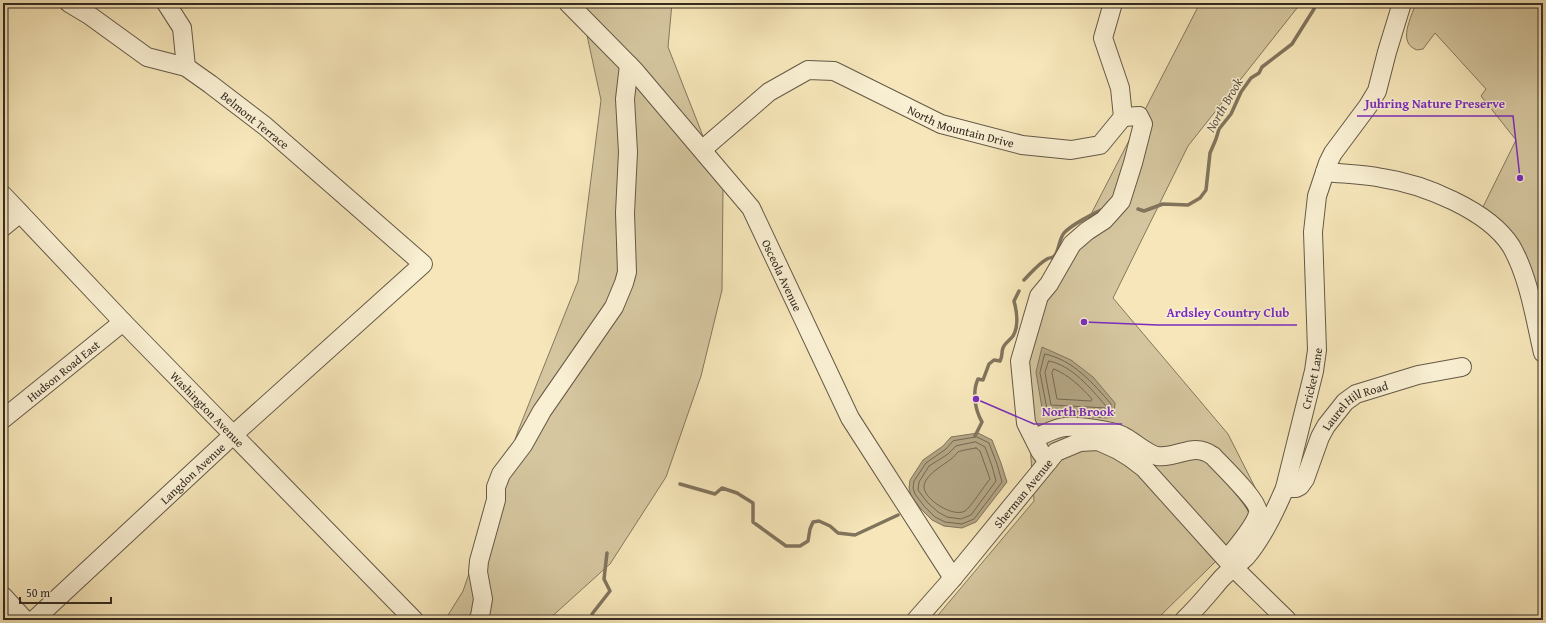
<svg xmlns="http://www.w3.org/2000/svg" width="1546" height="623" viewBox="0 0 1546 623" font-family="'Gentium Book Plus',serif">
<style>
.green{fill:#d5c69f;stroke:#847860}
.water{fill:#b4a685;stroke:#81745d}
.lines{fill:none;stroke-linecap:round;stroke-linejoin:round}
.shore{stroke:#746853;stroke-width:1}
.stream{stroke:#81745d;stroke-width:3.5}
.minor-casing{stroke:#645947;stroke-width:20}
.minor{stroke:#f9efd2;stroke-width:18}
.labels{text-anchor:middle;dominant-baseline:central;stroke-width:3;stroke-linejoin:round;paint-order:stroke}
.street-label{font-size:12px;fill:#342a21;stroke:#f9efd2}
.water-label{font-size:13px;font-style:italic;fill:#5a4f3f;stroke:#f9efd2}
.leader{fill:none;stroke:#7b2cbf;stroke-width:1.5}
.callout-dot{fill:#7b2cbf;stroke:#f9efd2;stroke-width:1.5}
.callout-label{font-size:13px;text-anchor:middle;font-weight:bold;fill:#7b2cbf;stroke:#f9efd2;stroke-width:3;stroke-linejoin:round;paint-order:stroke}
</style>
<rect width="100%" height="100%" fill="#f6e6b9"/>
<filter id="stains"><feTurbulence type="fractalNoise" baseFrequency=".005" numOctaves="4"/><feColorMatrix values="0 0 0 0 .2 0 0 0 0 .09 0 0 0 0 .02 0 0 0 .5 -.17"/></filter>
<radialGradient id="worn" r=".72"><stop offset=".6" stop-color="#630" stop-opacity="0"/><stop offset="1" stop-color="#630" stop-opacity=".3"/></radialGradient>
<!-- green -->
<g class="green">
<polygon points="580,3 672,3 668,47 723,187 722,290 701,376 666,477 610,564 548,620 445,620 463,591 518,431 578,281 601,100"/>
<polygon points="1200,3 1301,3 1188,146 1113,298 1228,434 1267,511 1156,620 934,620 1034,501 1023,346"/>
<path d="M1416 3H1543V351L1521 268 1479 215 1516 140 1481 96 1486 89 1435 33 1423 49 1417 50C1397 43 1411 18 1416 3Z"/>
</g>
<!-- water -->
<g class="water">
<polygon points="1042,347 1071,360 1093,377 1115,403 1114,417 1106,418 1043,414 1036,372"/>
<polygon points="978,433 992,440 1001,463 1007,482 976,522 962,528 944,526 932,520 921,509 911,496 909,488 910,480 923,460 943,446 951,437"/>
</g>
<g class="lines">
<!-- shore -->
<g class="shore">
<path d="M1045 354C1073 360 1093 383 1111 404L1110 413 1106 414 1047 409 1040 373Z"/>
<path d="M1049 361C1073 366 1090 388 1106 406V408L1051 405 1045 373Z"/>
<path d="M1054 369C1069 375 1081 387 1092 399L1091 401 1057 399 1052 373Z"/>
<polygon points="977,437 989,443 997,464 1002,482 974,519 962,524 945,522 935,517 924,506 915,494 913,488 914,481 926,463 946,449 953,441"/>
<polygon points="976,442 985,447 992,466 996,481 971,515 961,519 947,517 938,512 927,502 918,490 919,482 929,466 948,454 956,446"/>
<path d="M976 448 980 451 990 479C985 485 970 508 965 511 953 518 924 499 924 487 924 475 944 465 951 459 954 457 956 454 958 452 962 450 971 449 976 448Z"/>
</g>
<!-- stream -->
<g class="stream">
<polyline points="1138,209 1144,211 1163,204 1188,205 1200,198 1206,190 1210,153 1216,139 1219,129 1231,114 1241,92 1251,78 1259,73 1262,67 1292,44 1314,9 1316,3"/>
<path d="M1024 280C1031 273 1038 264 1047 259 1050 257 1053 259 1055 255 1059 250 1059 239 1064 233 1070 226 1092 214 1101 210L1104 211"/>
<path d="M975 436 982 422C975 410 972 392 978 379L983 380 989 364 994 360 1000 361C1003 356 1001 353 1003 348 1004 344 1010 340 1013 336 1019 326 1017 312 1014 301L1019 291"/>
<polyline points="680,484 715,494 722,488 737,493 753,503 753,522 786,546 800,546 808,541 810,529 813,522 819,521 830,526 838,533 855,535 898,515"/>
<polyline points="592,614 610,591 604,579 607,553"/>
</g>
<!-- minor casing -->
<g class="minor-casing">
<g id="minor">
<polyline points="166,3 182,28 186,67"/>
<path id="s1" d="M568 3 634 70 751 208 850 418 953 578"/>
<path id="s2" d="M703 149 769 92 808 70 834 71 941 124 1022 145 1071 150 1100 145 1123 117 1120 88 1103 38 1113 3"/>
<path d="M1325 172C1344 174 1363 174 1382 178 1423 184 1488 210 1511 246 1529 277 1535 319 1543 353"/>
<path id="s3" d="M3 195 123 322 414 620"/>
<polyline points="3,227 20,213"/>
<path id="s4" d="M3 419 123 322"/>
<path d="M1034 438C1043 435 1055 428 1065 427 1078 426 1112 430 1123 436 1133 441 1147 454 1157 456 1179 459 1192 441 1213 456 1222 466 1260 502 1258 513 1256 525 1235 549 1227 559"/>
<polyline points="1048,462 1040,451 1026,423 1020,361 1039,296 1049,284 1072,244 1087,231 1104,220 1121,201 1133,163 1143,124 1139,116 1123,117"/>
<path id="s5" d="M1285 488H1296L1300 486 1305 479 1320 437 1326 426 1345 402 1356 394 1418 375 1462 367"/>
<polyline points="3,596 25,620"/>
<path id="s6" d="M34 620 233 435 423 264 265 126 210 84 186 67 147 57 89 15 69 3"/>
<polyline points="478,620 480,616 483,599 478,572 479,561 496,500 496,487 501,474 523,445 542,411 614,307 624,283 627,272 625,213 628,152 625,99 629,65"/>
<path id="s7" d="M916 620 953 578 1056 452 1080 442 1098 441 1118 450 1131 458 1144 468 1234 568 1287 620"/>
<path id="s8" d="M1184 620C1198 607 1209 593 1221 579 1228 571 1238 565 1246 557 1261 540 1276 509 1285 488L1314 371 1317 350 1313 232 1317 196 1328 163 1333 153 1368 106 1377 91 1387 52 1402 3"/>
</g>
</g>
<!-- minor -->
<use href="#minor" class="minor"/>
</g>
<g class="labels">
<!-- street labels -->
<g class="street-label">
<text transform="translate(255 120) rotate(39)">Belmont Terrace</text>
<text stroke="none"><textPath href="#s2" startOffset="297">North Mountain Drive</textPath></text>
<text stroke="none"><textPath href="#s1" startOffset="349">Osceola Avenue</textPath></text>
<text stroke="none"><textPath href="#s4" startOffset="77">Hudson Road East</textPath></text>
<text stroke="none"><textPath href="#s8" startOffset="281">Cricket Lane</textPath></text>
<text stroke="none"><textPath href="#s3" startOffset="296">Washington Avenue</textPath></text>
<text stroke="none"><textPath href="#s5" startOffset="118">Laurel Hill Road</textPath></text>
<text stroke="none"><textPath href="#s6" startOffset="216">Langdon Avenue</textPath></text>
<text stroke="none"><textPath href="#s7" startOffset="166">Sherman Avenue</textPath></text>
</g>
<!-- water labels -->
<g class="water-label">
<text transform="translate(1224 105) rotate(-60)">North Brook</text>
</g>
</g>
<!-- callouts -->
<path class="leader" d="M1520 178L1513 116H1357M1084 322L1158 325H1297M976 399L1034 424H1122"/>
<g class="callout-dot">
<circle cx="1520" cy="178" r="4"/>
<circle cx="1084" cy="322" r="4"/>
<circle cx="976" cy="399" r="4"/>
</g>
<g class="callout-label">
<text x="1435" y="108">Juhring Nature Preserve</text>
<text x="1228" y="317">Ardsley Country Club</text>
<text x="1078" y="416">North Brook</text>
</g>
<!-- margin -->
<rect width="1546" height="623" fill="none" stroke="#f6e6b9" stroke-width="16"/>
<rect x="4" y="4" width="1538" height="615" fill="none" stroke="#342a21" stroke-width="2"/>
<rect x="8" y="8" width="1530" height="607" fill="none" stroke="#342a21"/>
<!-- scale -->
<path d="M20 597v6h91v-6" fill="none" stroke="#342a21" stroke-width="2"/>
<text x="26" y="597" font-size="12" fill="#342a21" stroke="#f9efd2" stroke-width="3" paint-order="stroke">50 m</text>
<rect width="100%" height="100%" filter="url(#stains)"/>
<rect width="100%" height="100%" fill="url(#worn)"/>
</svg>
